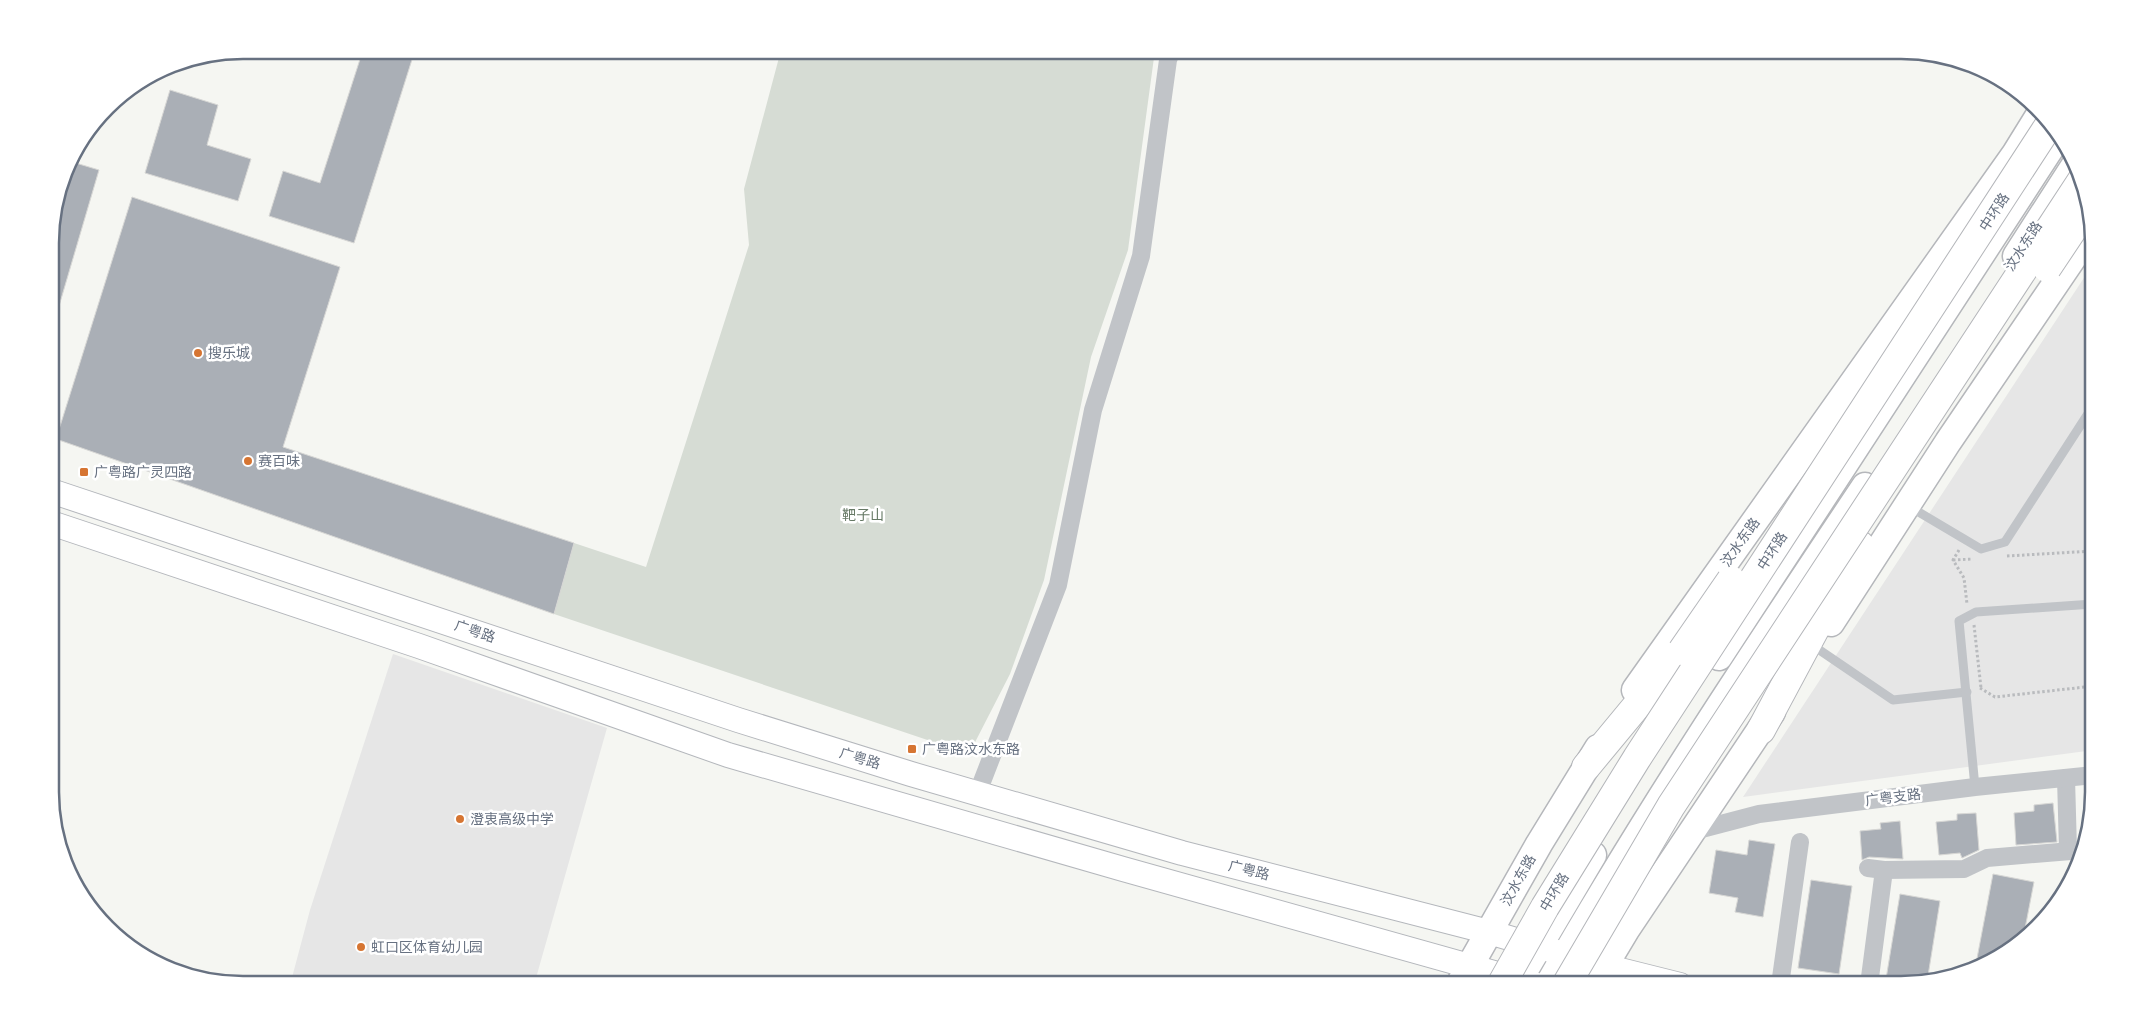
<svg xmlns="http://www.w3.org/2000/svg" width="2144" height="1035" viewBox="0 0 2144 1035" font-family="'Space Grotesk','Noto Sans SC',sans-serif">
<style>
.built{fill:#e6e6e6}
.green{fill:#d6dcd4}
.building{fill:#aaafb6;stroke:#d7d7d5}
.lines{fill:none;stroke-linecap:round;stroke-linejoin:round}
.secondary-casing{stroke:#b4b7bc;stroke-width:26}
.primary-casing{stroke:#b5b7bb;stroke-width:29}
.trunk-casing{stroke:#b4b6ba;stroke-width:30}
.path{stroke:#b9bbbe;stroke-width:3;stroke-dasharray:2.5 2.5;stroke-linecap:butt}
.service{stroke:#c1c4c8;stroke-width:9}
.minor{stroke:#c1c4c8;stroke-width:18}
.secondary{stroke:#fff;stroke-width:24}
.primary{stroke:#fff;stroke-width:26}
.trunk{stroke:#fff;stroke-width:28}
.trunk-bridge-casing{stroke:#b4b6ba;stroke-width:30;stroke-linecap:butt}
.trunk-bridge{stroke:#fff;stroke-width:28}
.poi-dot{fill:#d67532;stroke:#fff;stroke-width:2}
.labels{text-anchor:middle;dominant-baseline:central;stroke-width:5;stroke-linejoin:round;paint-order:stroke}
.street-label{font-size:14px;fill:#677181;stroke:#fff}
.poi-label{font-size:14px;fill:#677181;stroke:#fff;text-anchor:start}
.park-label{font-size:14px;fill:#667965;stroke:#fff}
.rim{fill:none;stroke:#677181;stroke-width:2.5}
</style>
<rect width="100%" height="100%" fill="#f5f6f2"/>
<!-- built -->
<g class="built">
<polygon points="2093,264 2094,750 1743,797"/>
<polygon points="393,654 607,728 534,985 290,985 310,910"/>
</g>
<!-- green -->
<polygon class="green" points="781,50 1155,50 1128,250 1091,357 1044,580 1010,674 969,754 554,614 574,543 646,567 749,245 744,189"/>
<!-- building -->
<g class="building">
<polygon points="363,50 415,50 354,243 269,216 283,171 320,183"/>
<polygon points="170,90 218,105 207,145 251,159 238,201 145,173"/>
<polygon points="69,161 99,170 54,323 51,322 50,229"/>
<polygon points="132,197 340,267 283,447 574,543 554,614 56,439"/>
<polygon points="2053,803 2057,842 2016,845 2014,813 2034,811 2034,805"/>
<polygon points="1976,813 1979,850 1962,858 1960,853 1939,855 1936,822 1957,820 1957,814"/>
<polygon points="1900,821 1903,859 1869,857 1862,860 1860,831 1881,829 1880,823"/>
<polygon points="1749,840 1775,844 1763,917 1735,912 1738,898 1709,893 1716,850 1747,855"/>
<polygon points="1993,874 2034,882 2023,939 2009,952 1975,969"/>
<polygon points="1811,880 1852,886 1839,974 1798,968"/>
<polygon points="1900,894 1940,901 1927,982 1914,985 1885,985"/>
</g>
<g class="lines">
<!-- secondary casing -->
<g class="secondary-casing">
<g id="secondary">
<polyline points="51,491 738,720 911,774 1182,853 1489,932 1604,966 1680,985"/>
<polyline points="51,523 419,646 728,755 1123,869 1537,985"/>
</g>
</g>
<!-- primary casing -->
<g class="primary-casing">
<g id="primary">
<polyline points="2016,256 2076,163"/>
<polyline points="1831,623 1948,442 2092,230"/>
<polyline points="1719,657 2060,134"/>
<polyline points="1635,690 2015,154 2041,112"/>
<polyline points="1459,985 1539,844 1598,748"/>
<polyline points="1516,985 1593,855"/>
<path d="M1548 985C1646 814 1756 649 1865 486"/>
<polyline points="1593,985 1626,930 1772,712"/>
</g>
</g>
<!-- trunk casing -->
<g class="trunk-casing">
<g id="trunk">
<polyline points="1761,730 1860,545"/>
<polyline points="1586,767 1682,651"/>
</g>
</g>
<!-- path -->
<g class="path">
<polyline points="1959,550 1953,560 1964,578 1967,604"/>
<polyline points="2007,556 2093,551"/>
<polyline points="1953,560 1973,559"/>
<polyline points="1974,625 1981,688"/>
<polyline points="1980,688 1995,697 2094,686"/>
</g>
<!-- service -->
<g class="service">
<polyline points="1910,507 1981,549 2005,542 2093,406"/>
<polyline points="1815,647 1893,700 1967,692"/>
<polyline points="1975,787 1959,621 1976,612 2093,604"/>
</g>
<!-- minor -->
<g class="minor">
<polyline points="2066,778 2068,850"/>
<polyline points="978,792 1058,585 1093,410 1141,256 1168,60 1172,50"/>
<polyline points="1694,831 1759,814 1975,787 2094,775"/>
<polyline points="1868,868 1884,870 1964,869 1987,858 2083,850"/>
<polyline points="1780,985 1800,842"/>
<polyline points="1869,985 1884,870"/>
</g>
<!-- secondary -->
<use href="#secondary" class="secondary"/>
<!-- primary -->
<use href="#primary" class="primary"/>
<!-- trunk -->
<use href="#trunk" class="trunk"/>
<!-- trunk-bridge casing -->
<g class="trunk-bridge-casing">
<g id="trunk-bridge">
<polyline points="2047,268 2079,220 2087,196"/>
<polyline points="1682,651 1731,580"/>
<polyline points="1501,985 1545,907 1637,758 2051,122"/>
<polyline points="1566,985 1671,806 2082,180"/>
</g>
</g>
<!-- trunk-bridge -->
<use href="#trunk-bridge" class="trunk-bridge"/>
</g>
<!-- markers -->
<g class="poi-dot">
<circle cx="198" cy="353" r="5"/>
<circle cx="248" cy="461" r="5"/>
<rect x="79" y="467" width="10" height="10" rx="2.5"/>
<rect x="907" y="744" width="10" height="10" rx="2.5"/>
<circle cx="460" cy="819" r="5"/>
<circle cx="361" cy="947" r="5"/>
</g>
<g class="labels">
<!-- street labels -->
<g class="street-label">
<text transform="translate(1994 212) rotate(-57)">中环路</text>
<text transform="translate(2023 246) rotate(-57)">汶水东路</text>
<text transform="translate(1740 542) rotate(-55)">汶水东路</text>
<text transform="translate(1772 551) rotate(-57)">中环路</text>
<text transform="translate(475 631) rotate(19)">广粤路</text>
<text transform="translate(860 758) rotate(17)">广粤路</text>
<text transform="translate(1893 797) rotate(-7)">广粤支路</text>
<text transform="translate(1249 870) rotate(14)">广粤路</text>
<text transform="translate(1518 880) rotate(-61)">汶水东路</text>
<text transform="translate(1554 892) rotate(-59)">中环路</text>
</g>
<!-- poi labels -->
<g class="poi-label">
<text x="208" y="353">搜乐城</text>
<text x="258" y="461">赛百味</text>
<text x="94" y="472">广粤路广灵四路</text>
<text x="922" y="749">广粤路汶水东路</text>
<text x="470" y="819">澄衷高级中学</text>
<text x="371" y="947">虹口区体育幼儿园</text>
</g>
<!-- park labels -->
<g class="park-label">
<text x="863" y="515">靶子山</text>
</g>
</g>
<!-- crop -->
<path d="M0 0H2144V1035H0ZM243 59H1901A184 184 0 0 1 2085 243V792A184 184 0 0 1 1901 976H243A184 184 0 0 1 59 792V243A184 184 0 0 1 243 59Z" fill="#fff" fill-rule="evenodd"/>
<path class="rim" d="M243 59H1901A184 184 0 0 1 2085 243V792A184 184 0 0 1 1901 976H243A184 184 0 0 1 59 792V243A184 184 0 0 1 243 59Z"/>
</svg>
